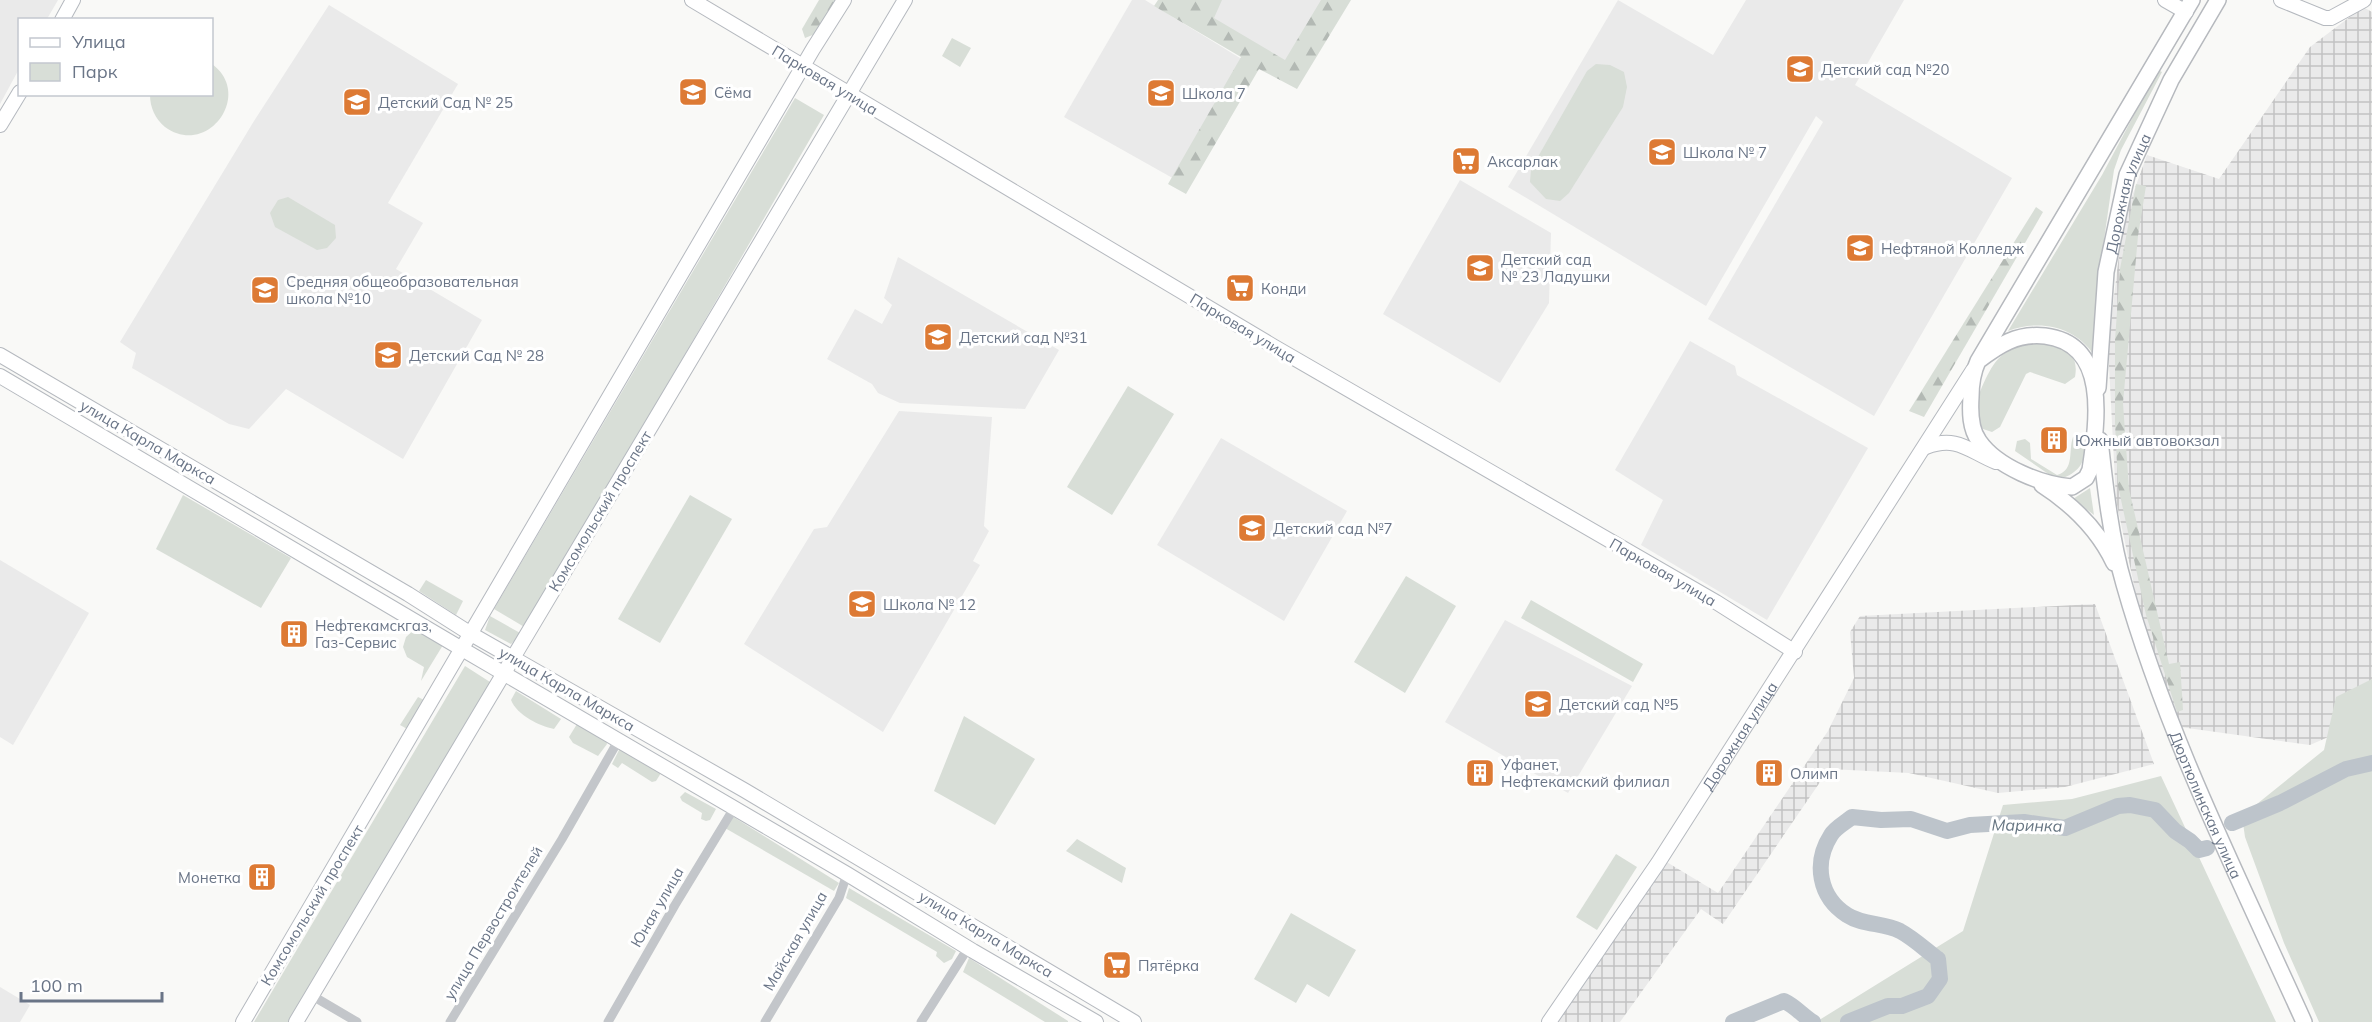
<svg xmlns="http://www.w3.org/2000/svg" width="2372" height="1022" viewBox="0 0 2372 1022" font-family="Mulish,sans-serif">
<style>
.built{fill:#eaeaea}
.industrial{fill:url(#industrial-grid)}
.green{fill:#d8ded7}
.forest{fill:url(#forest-firs)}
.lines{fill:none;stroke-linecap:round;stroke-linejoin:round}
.river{stroke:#bdc4cb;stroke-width:16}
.secondary-casing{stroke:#b5b9bf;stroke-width:16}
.primary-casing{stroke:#b6b9be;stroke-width:18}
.street{stroke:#c3c6ca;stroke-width:9}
.secondary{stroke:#fff;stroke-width:14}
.primary{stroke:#fff;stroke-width:15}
.labels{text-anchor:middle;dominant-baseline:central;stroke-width:6;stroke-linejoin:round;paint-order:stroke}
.poi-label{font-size:15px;fill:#6a7587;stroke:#fff;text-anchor:start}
.street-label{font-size:15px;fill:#6a7587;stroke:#fff}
.water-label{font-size:16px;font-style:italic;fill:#667582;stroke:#fff}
</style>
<defs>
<pattern id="industrial-grid" width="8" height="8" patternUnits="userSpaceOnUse" patternTransform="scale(1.5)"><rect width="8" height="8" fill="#eaeaea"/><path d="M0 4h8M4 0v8" fill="none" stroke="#c2c2c3"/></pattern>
<pattern id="forest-firs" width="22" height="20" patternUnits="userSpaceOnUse" patternTransform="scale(1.5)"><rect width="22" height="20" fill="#d8ded7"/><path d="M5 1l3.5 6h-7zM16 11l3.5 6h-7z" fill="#b3b9b4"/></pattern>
</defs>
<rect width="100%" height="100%" fill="#f9f9f7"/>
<!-- built -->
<g class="built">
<polygon points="0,0 58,0 47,19 20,20 19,69 0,104"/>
<polygon points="1132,0 1145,0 1258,69 1185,185 1064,117"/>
<polygon points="1169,0 1341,0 1296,75"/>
<polygon points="1618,0 1713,55 1746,0 1904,0 1855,85 2012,178 1874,416 1708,319 1823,122 1816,116 1706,306 1508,187"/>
<polygon points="329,5 458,84 388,203 423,223 396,269 482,320 403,459 286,389 249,429 229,424 132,368 136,353 120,342 254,121"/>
<polygon points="1460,180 1551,233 1549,303 1500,383 1383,314"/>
<polygon points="898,257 1059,350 1025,409 900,403 878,393 872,384 827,359 855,309 882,324 892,305 884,298"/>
<polygon points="1690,341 1735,366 1737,375 1868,448 1767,620 1641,545 1663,500 1615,470"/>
<polygon points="899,411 992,417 984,526 989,531 973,561 980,565 883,732 744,644 814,529 827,527"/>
<polygon points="1221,438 1347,511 1284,621 1157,545"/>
<polygon points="0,560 89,613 13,745 0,737"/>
<polygon points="1505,620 1632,686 1568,793 1445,722"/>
<polygon points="0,987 30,1005 20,1022 0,1022"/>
</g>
<!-- industrial -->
<g class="industrial">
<polygon points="2363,7 2372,12 2372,718 2310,745 2180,727 2144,632 2116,500 2108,347 2123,221 2147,155 2219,179 2310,47"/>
<polygon points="2095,604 2154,764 2065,787 1998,793 1909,773 1829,769 1723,924 1701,909 1620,1022 1556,1022 1665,861 1718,893 1828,731 1854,678 1850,632 1860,616"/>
</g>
<!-- green -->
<g class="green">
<polygon points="952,38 971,48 960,67 942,56"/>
<path d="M212 64C254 95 207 158 165 127 155 119 150 107 150 95L212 94Z"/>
<polygon points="1596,64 1610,65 1624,72 1627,87 1623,107 1569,193 1560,201 1546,199 1530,182 1531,169 1587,71"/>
<path d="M2158 70 2162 72 2121 150 2114 170 2097 289 2094 355C2075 326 2039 319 2008 331L2102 175Z"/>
<polygon points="795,98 824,115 526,628 494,609"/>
<polygon points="288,197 335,225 336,238 327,248 317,250 275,227 270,213 278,200"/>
<path d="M2038 341C2060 345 2080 350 2075 377L2065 384 2030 372 2026 374 2000 427 1992 432 1983 429C1981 425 1977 420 1976 416 1973 402 1989 368 1999 358 2009 348 2024 344 2038 341Z"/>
<polygon points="1128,386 1174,414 1112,515 1067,487"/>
<path d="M2077 435 2084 439C2088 461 2079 474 2057 480L2015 451 2017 441 2025 439 2030 443 2031 459 2057 475C2075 470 2068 451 2073 437Z"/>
<polygon points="2090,488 2094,515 2073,499"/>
<polygon points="183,495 291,558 261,608 156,549"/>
<polygon points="690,495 732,519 660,643 618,619"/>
<polygon points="1406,576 1456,606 1405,693 1354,662"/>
<polygon points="426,580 463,601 456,615 419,591"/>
<polygon points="1531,600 1643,664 1633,682 1521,618"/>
<polygon points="490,616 522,634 511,644 485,630"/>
<polygon points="415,629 443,645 421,681 424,667 407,657 403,647 406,637"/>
<polygon points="465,666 490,682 289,1022 254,1022"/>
<polygon points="2372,679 2372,1022 2319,1022 2284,943 2245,837 2242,816 2324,750 2336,697"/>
<path d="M516 691 561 719 554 729C539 726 517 715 511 700Z"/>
<polygon points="418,697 426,701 409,730 400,725"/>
<polygon points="964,716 1035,759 995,825 934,791"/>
<polygon points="577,724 606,740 607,744 598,756 573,743 569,737"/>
<polygon points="620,748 661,773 656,781 652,782 622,763 618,768 612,764"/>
<polygon points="2161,776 2276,1022 1816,1022 1963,931 2003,805 2072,799"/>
<polygon points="685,792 716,809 710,820 706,821 701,819 702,813 682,801 680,797"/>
<polygon points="732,816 839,883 834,891 725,828"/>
<polygon points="1077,839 1126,868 1122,883 1066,851"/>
<polygon points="1616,854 1637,867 1597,930 1576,917"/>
<polygon points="849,888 956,951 952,959 944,963 936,956 937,952 846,898"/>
<polygon points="1291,913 1356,950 1329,997 1307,984 1296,1003 1254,979"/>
<polygon points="969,958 1068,1021 1068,1022 1045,1022 963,972"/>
</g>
<!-- forest -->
<g class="forest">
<polygon points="819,0 837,0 815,34 805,38 802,29"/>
<polygon points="1158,0 1222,0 1214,18 1285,60 1321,0 1351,0 1297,89 1259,69 1186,194 1168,184 1241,57 1154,6"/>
<polygon points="2136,184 2146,186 2138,236 2123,403 2129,489 2169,664 2180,662 2183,710 2177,712 2146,615 2118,486 2115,423 2115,340 2120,269"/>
<polygon points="2036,207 2043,212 1924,417 1909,411"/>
</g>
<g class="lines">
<!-- river -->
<g class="river">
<polyline points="2232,823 2280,803 2346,769 2372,763"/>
<path d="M1733 1022 1784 1001C1795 1006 1803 1016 1813 1022"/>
<path d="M1848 1022 1888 1006H1902L1928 996 1940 979 1938 959C1926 950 1913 938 1900 931 1884 923 1862 925 1847 915 1819 897 1813 863 1831 835 1835 828 1846 822 1852 817L1881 820 1911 819 1947 831 1970 825 2024 822 2065 828 2118 806 2130 805 2155 810 2175 831 2190 841 2199 850 2207 848"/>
</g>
<!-- secondary casing -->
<g class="secondary-casing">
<g id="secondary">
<polyline points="692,0 1273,346 1716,602 1795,652"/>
<polyline points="2165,0 2186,12"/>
<polyline points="2281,0 2325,18 2331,18 2364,0"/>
<polyline points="62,20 73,0"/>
<polyline points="0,125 20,92"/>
<polyline points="0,355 408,594 471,634 744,790 1134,1022"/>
<polyline points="0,376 462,649 847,874 973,951 1096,1022"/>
<path d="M1926 447C1957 435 1969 451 1996 462"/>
<polyline points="243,1022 813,49 844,0"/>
<polyline points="296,1022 905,0"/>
<path id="s1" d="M1549 1022 1658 863 1973 370"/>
</g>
</g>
<!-- primary casing -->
<g class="primary-casing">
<g id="primary">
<path d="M1978 361C1999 345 2017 333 2045 336 2110 344 2097 423 2090 470L2086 478 2072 487C2042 485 1997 467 1979 441 1970 429 1970 412 1971 397 1971 385 1973 372 1978 361L2192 0"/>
<path id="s2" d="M2098 388 2106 272 2127 175 2171 80 2218 0"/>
<path id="s3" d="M2100 440C2105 486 2111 540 2124 584 2167 736 2239 878 2304 1022"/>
<path d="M2042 485C2073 505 2098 529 2114 563"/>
</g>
</g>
<!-- street -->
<g class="street">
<polyline points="311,995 357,1022"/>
<polyline points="450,1022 562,839 618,741"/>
<polyline points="608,1022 675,905 734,808"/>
<polyline points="765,1022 839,898 847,874"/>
<polyline points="921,1022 968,948"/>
</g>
<!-- secondary -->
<use href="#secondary" class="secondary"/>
<!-- primary -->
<use href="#primary" class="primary"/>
</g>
<!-- icons -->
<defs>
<g id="school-square" transform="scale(1.5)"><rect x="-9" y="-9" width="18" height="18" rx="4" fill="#dd7a34" stroke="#fff"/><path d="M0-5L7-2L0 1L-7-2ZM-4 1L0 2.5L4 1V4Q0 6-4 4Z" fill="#fff"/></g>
<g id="supermarket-square" transform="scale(1.5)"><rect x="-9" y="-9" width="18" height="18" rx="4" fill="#dd7a34" stroke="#fff"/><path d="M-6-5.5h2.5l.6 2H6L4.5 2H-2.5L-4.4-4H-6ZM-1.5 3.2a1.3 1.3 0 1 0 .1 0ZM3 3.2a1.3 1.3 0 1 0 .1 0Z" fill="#fff"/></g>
<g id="university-square" transform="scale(1.5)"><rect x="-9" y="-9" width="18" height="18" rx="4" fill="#dd7a34" stroke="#fff"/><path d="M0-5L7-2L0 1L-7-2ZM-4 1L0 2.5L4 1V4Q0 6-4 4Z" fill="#fff"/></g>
<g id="building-square" transform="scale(1.5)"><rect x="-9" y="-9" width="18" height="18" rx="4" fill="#dd7a34" stroke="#fff"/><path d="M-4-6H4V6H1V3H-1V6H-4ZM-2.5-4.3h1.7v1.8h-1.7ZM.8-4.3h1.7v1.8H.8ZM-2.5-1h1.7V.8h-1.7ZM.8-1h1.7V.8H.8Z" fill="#fff"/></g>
</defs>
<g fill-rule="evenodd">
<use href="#school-square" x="1800" y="69"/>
<use href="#school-square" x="693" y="92"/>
<use href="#school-square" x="1161" y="93"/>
<use href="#school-square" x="357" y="102"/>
<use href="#school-square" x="1662" y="152"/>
<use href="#supermarket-square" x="1466" y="161"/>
<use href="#university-square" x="1860" y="248"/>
<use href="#school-square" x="1480" y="268"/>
<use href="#supermarket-square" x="1240" y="288"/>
<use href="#school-square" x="265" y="290"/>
<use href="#school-square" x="938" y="337"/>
<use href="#school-square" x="388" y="355"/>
<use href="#building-square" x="2054" y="440"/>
<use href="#school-square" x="1252" y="528"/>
<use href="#school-square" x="862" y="604"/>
<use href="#building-square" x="294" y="634"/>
<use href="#school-square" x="1538" y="704"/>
<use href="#building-square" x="1480" y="773"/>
<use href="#building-square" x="1769" y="773"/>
<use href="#building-square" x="262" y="877"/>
<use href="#supermarket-square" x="1117" y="965"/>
</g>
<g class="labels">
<!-- poi labels -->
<g class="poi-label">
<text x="1821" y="69">Детский сад №20</text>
<text x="714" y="92">Сёма</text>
<text x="1182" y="93">Школа 7</text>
<text x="378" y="102">Детский Сад № 25</text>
<text x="1683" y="152">Школа № 7</text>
<text x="1487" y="161">Аксарлак</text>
<text x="1881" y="248">Нефтяной Колледж</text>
<text x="1501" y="259">Детский сад<tspan x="1501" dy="17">№ 23 Ладушки</tspan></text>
<text x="286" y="281">Средняя общеобразовательная<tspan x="286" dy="17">школа №10</tspan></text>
<text x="1261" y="288">Конди</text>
<text x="959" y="337">Детский сад №31</text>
<text x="409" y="355">Детский Сад № 28</text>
<text x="2075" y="440">Южный автовокзал</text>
<text x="1273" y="528">Детский сад №7</text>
<text x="883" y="604">Школа № 12</text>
<text x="315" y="625">Нефтекамскгаз,<tspan x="315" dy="17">Газ-Сервис</tspan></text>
<text x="1559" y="704">Детский сад №5</text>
<text x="1501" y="764">Уфанет,<tspan x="1501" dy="17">Нефтекамский филиал</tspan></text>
<text x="1790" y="773">Олимп</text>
<text x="241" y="877" text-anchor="end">Монетка</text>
<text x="1138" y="965">Пятёрка</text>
</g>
<!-- street labels -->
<g class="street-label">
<text transform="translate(825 80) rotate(31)">Парковая улица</text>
<text stroke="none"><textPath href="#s2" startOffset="198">Дорожная улица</textPath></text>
<text transform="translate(1243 328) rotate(31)">Парковая улица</text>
<text transform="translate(148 442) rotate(30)">улица Карла Маркса</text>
<text transform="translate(600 511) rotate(-59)">Комсомольский проспект</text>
<text transform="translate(1663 572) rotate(30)">Парковая улица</text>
<text transform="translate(567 689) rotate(30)">улица Карла Маркса</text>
<text stroke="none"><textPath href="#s1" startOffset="344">Дорожная улица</textPath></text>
<text stroke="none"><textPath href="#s3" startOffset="382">Дюртюлинская улица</textPath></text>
<text transform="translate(312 905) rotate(-59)">Комсомольский проспект</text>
<text transform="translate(657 907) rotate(-60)">Юная улица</text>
<text transform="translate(493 923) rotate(-59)">улица Первостроителей</text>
<text transform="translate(986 934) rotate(31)">улица Карла Маркса</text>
<text transform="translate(795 941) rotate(-60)">Майская улица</text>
</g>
<!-- water labels -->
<g class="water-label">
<text transform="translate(2027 825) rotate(1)">Маринка</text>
</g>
</g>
<!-- legend -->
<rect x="18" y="18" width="195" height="78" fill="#ffffff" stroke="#c3c8cf" stroke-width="1.5"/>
<rect x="30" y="38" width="30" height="9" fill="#ffffff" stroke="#c3c8cf" stroke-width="1.5"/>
<text x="72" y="48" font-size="18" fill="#6a7587">Улица</text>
<rect x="30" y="63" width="30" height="18" fill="#d8ded7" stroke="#c3c8cf" stroke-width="1.5"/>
<text x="72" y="78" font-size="18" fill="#6a7587">Парк</text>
<!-- scale -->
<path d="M21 992v9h141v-9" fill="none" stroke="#6a7587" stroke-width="3"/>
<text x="30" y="992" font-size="18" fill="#6a7587" stroke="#ffffff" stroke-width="4.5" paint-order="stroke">100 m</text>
</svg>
